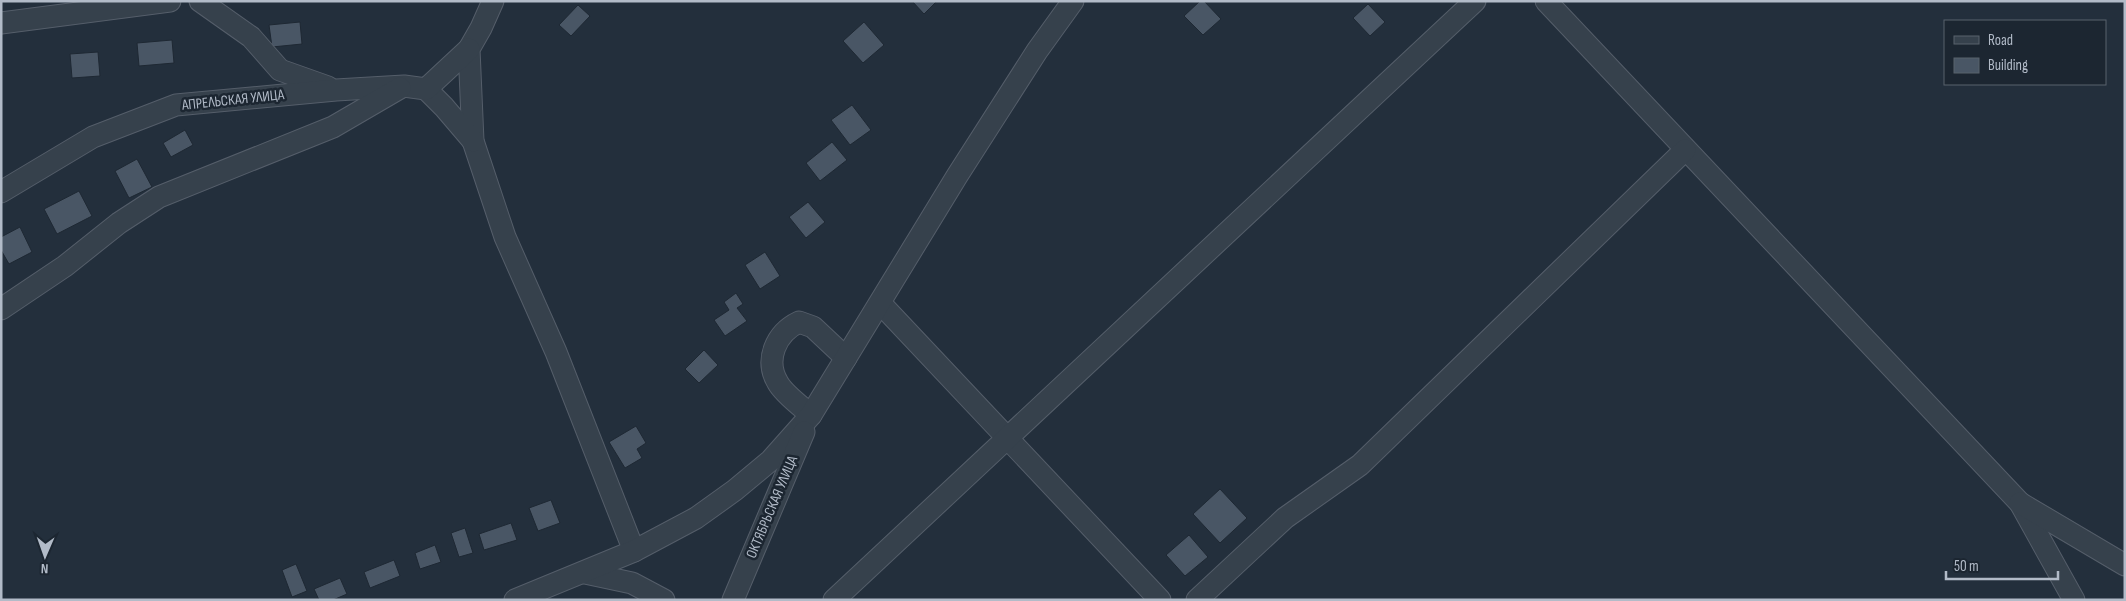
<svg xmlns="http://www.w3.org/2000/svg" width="2126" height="601" viewBox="0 0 2126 601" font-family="'Sofia Sans Condensed',sans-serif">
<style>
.building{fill:#495665;stroke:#1e2833}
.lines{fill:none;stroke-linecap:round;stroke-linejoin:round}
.minor-casing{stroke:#555e6a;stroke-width:23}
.minor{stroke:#36414c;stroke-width:21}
.labels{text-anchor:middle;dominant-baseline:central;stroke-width:5;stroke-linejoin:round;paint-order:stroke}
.street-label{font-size:15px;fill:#b2bbc8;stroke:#1c2631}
</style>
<rect width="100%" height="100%" fill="#232f3c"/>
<!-- building -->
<g class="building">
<polygon points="912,1 937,1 924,14"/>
<polygon points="1200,1 1204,1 1221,19 1203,35 1184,16"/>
<polygon points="1368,4 1385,22 1370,36 1353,18"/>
<polygon points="578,5 590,16 571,36 559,25"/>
<polygon points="300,22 302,44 272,47 269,25"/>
<polygon points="864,22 884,45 863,63 843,41"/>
<polygon points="172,40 174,63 139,66 137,43"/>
<polygon points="98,52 100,76 72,78 70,54"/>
<polygon points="852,105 871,130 850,145 831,120"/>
<polygon points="185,130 193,145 171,157 163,143"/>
<polygon points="832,142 847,160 820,181 806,163"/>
<polygon points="137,159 152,187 129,198 115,171"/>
<polygon points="79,191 92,216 57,234 44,209"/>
<polygon points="808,202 825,222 806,238 789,217"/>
<polygon points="20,227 32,252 9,264 1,250 1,237"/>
<polygon points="765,252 780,276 760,289 745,265"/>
<polygon points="736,293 743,304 737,308 747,321 725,336 714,320 729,310 724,302"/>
<polygon points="704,350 718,365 699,383 685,369"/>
<polygon points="636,426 646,443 637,449 642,458 625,468 609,442"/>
<polygon points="1220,489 1247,518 1220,543 1193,514"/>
<polygon points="551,500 560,523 538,531 529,508"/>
<polygon points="511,523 517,540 484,550 479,534"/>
<polygon points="465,528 473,553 459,557 451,533"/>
<polygon points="1189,535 1208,557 1185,576 1166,555"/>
<polygon points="435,545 441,562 420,569 415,553"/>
<polygon points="394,560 400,576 370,588 364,572"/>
<polygon points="296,564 307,591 292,597 282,570"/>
<polygon points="340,578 347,594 333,600 319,600 314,589"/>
</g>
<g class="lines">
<!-- minor casing -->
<g class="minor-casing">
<g id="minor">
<polyline points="200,1 251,37 280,70 328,87"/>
<polyline points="493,1 481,28 469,49 473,141 505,237 556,352 634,551"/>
<polyline points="1546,1 2020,503 2074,600"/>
<polyline points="1,23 170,1"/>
<polyline points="426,89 444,107 473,141"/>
<polyline points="1,192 93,137 176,105 336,90 404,86 426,89 469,49"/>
<polyline points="881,304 1160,600"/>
<polyline points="1,309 65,266 119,223 159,197 333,127 400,88"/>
<path d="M811 415C802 407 784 394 778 383 764 360 776 333 799 322L813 327 846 358"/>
<polyline points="2020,503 2125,565"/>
<polyline points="585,573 632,583 664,600"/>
<polyline points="515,600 634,551 696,518 735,490 771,460 811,415 957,176 1037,51 1073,1"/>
<polyline points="733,600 804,432"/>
<polyline points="834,600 1475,1"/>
<polyline points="1197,600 1285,518 1360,465 1685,150"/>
</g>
</g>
<!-- minor -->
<use href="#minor" class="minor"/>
</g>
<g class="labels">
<!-- street labels -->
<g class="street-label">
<text transform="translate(233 100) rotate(-6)">АПРЕЛЬСКАЯ УЛИЦА</text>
<text transform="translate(772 507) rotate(-67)">ОКТЯБРЬСКАЯ УЛИЦА</text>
</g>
</g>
<!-- border -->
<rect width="2126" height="601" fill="none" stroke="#b2bbc8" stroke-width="5"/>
<!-- legend -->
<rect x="1944" y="20" width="162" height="65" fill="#1c2631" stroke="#58626d"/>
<rect x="1954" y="36" width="25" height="8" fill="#36414c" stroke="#58626d"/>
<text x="1988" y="45" font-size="15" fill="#b2bbc8">Road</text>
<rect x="1954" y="58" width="25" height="15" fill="#495665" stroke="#58626d"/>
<text x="1988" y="70" font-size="15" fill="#b2bbc8">Building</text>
<!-- north arrow -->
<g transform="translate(45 556) rotate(182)" stroke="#1c2631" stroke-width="4" paint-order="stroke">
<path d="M0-4L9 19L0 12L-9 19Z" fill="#b2bbc8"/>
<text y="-8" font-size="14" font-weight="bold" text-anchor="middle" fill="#b2bbc8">N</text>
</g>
<!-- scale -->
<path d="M1946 571v8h112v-8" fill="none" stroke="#b2bbc8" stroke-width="2.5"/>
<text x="1954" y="571" font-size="15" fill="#b2bbc8" stroke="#1c2631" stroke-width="4" paint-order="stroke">50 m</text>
</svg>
